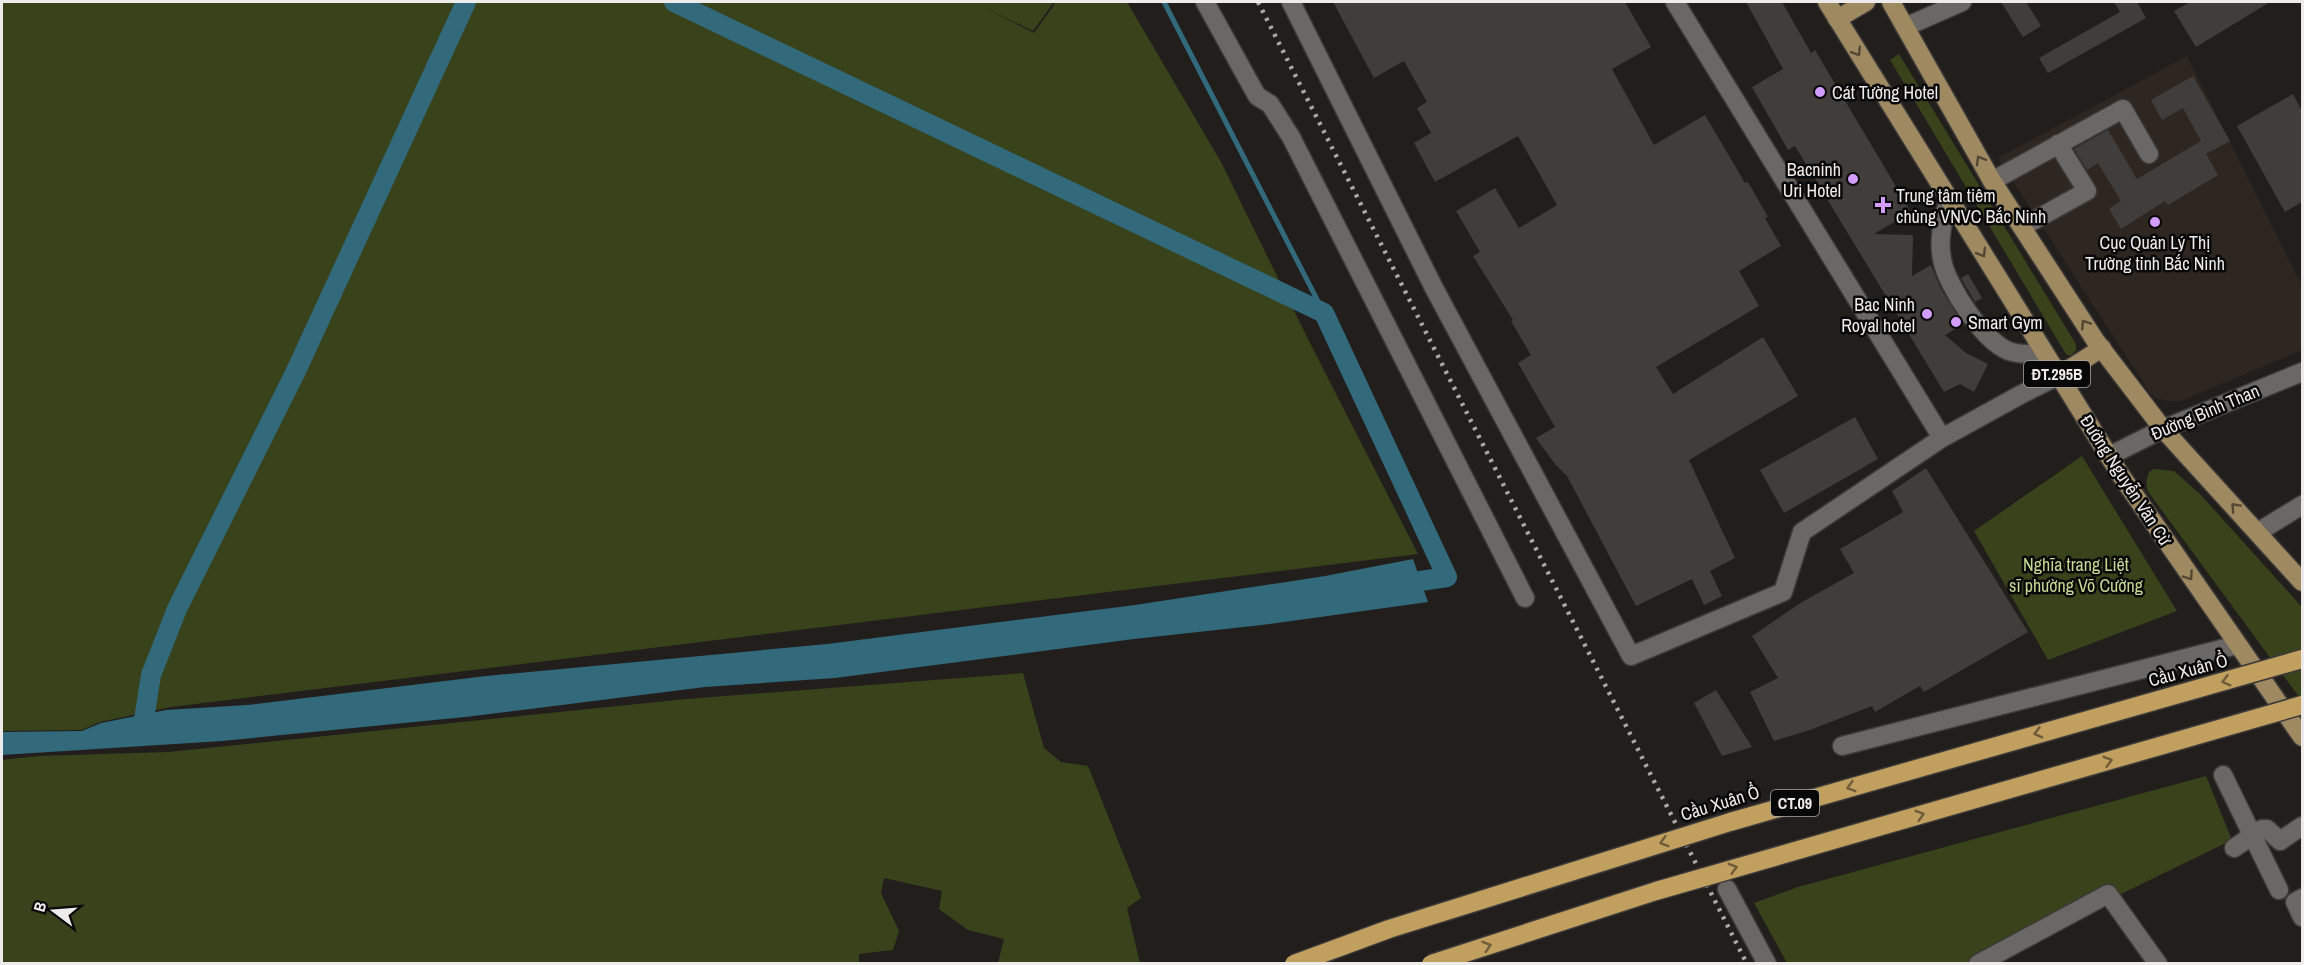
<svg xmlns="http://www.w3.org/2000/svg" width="2304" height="965" viewBox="0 0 2304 965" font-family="'Archivo Narrow',sans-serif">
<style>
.built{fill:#2e2721}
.green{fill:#38421b}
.water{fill:#32697b}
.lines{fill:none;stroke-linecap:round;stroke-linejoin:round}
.stream{stroke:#32697b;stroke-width:5}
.canal{stroke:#32697b;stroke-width:20}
.building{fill:#403d3b}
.minor-casing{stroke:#3c3a39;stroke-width:21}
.major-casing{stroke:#3c3a39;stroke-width:21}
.minor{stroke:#6a6764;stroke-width:18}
.major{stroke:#9e8961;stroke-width:18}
.rail{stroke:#aba9a7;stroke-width:4.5;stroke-dasharray:3 6;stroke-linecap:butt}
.highway-bridge-casing{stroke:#3c3a39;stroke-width:21;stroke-linecap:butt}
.highway-bridge{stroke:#c09f5f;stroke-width:18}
.oneway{stroke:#544834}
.oneway2{stroke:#6e5b38}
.poi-dot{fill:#d29dfd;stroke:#090808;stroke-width:2}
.labels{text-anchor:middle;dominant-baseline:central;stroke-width:5;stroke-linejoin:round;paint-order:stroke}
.shield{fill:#090808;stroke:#a9a8a7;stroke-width:1.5}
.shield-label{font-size:16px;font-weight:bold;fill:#eeeceb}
.poi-label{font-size:18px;fill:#eeeceb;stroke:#090808;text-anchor:start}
.street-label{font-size:18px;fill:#eeeceb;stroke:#090808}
.park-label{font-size:18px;fill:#c4d892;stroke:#090808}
</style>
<rect width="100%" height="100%" fill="#211e1c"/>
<!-- built -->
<polygon class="built" points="2187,56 2302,286 2302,350 2181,401 2169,401 2157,399 2150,393 1998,158"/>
<!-- green -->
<g class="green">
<polygon points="2,2 1054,2 1033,31 985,8 1034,33 1056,2 1127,2 1221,162 1309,341 1418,554 171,707 100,722 82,730 2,731"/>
<polygon points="1899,54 2076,344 2076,350 2072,355 2067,355 2064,351 1890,60"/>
<polygon points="2082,456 2177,611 2048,660 1974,531"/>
<path d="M2154 469 2174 471 2200 494 2302 607V701L2149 493C2145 485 2146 480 2149 472Z"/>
<polygon points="1023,673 1044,748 1061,762 1088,766 1141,898 1127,908 1140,963 998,963 1004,939 968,930 939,909 942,891 884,878 881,893 899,931 893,950 859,954 859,963 2,963 2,760 38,756 168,752 686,699"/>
<polygon points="2206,776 2232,840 1980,963 1787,963 1754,903 1798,887"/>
</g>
<!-- water -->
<polygon class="water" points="1413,559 1428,602 1262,625 1134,639 835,678 705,687 465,717 222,741 2,755 2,732 82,731 101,723 166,710 247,705 486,676 827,644 1135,605 1325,576"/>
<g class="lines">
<!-- stream -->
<polyline class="stream" points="1164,2 1324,313"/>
<!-- canal -->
<g class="canal">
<polyline points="674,2 1324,313 1447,577 1394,585"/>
<polyline points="136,733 142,732 151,675 177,609 296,371 466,2"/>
</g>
</g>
<!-- building -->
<g class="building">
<polygon points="1333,2 1625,2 1651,47 1612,69 1654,145 1705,115 1745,183 1748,182 1768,217 1765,218 1781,246 1739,271 1759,306 1656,367 1673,394 1763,337 1798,396 1689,460 1735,558 1710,571 1722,596 1704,605 1692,579 1636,606 1567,476 1555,464 1536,438 1555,427 1518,363 1531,355 1511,321 1513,320 1473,256 1480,252 1456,211 1495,188 1519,228 1557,205 1518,136 1435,182 1414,143 1431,133 1417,108 1427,102 1404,61 1374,78"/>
<polygon points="1746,2 1782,2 1811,53 1815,50 1911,212 1874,234 1913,235 1912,276 1931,265 1941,289 1963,324 1945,335 1966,353 1988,364 1974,392 1960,384 1944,392 1795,146 1788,150 1752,87 1783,69"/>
<polygon points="2001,2 2026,2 2041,26 2023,37"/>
<polygon points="2114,2 2137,2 2146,18 2048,73 2039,58 2120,12"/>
<polygon points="2190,2 2270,2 2196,47 2174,11"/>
<polygon points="2193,76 2230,141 2206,154 2218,175 2168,205 2165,201 2121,229 2109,209 2121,201 2098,163 2087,170 2074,149 2108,130 2137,179 2201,141 2183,108 2162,120 2151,100"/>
<polygon points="2293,94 2302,111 2302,202 2285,212 2237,126"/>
<polygon points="1968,274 1982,298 1975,302 1961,278"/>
<polygon points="1855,417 1878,459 1784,513 1760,470"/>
<polygon points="1926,468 2028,632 1924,692 1920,686 1875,712 1872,706 1810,730 1774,741 1750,692 1778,678 1752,636 1802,602 1854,573 1840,549 1903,512 1892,491"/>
<polygon points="1716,690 1752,747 1722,756 1694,703"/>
</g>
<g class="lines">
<!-- minor casing -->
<g class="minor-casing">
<g id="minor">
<polyline points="1205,2 1257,96 1270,104 1291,137 1525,598"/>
<polyline points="1291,2 1434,288 1631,656 1783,592 1802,532 1942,438 2020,395 2058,376"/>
<polyline points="1675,2 1942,438"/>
<polyline points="1905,27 1962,2"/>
<polyline points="1992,181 2123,109 2149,154"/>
<path d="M1949 200C1943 219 1938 239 1942 259 1946 285 1986 346 2012 352 2022 355 2035 354 2045 354"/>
<polyline points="2022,227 2087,191 2058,144"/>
<polyline points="2109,456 2163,429 2302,372"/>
<polyline points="2258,532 2302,505"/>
<polyline points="1842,746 2237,645"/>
<polyline points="2223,775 2279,890"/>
<polyline points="2234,848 2262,829 2267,829 2280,841 2302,826"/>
<polyline points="1727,889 1767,964"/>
<polyline points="2302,898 2295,902 2302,917"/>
<polyline points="1978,964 2108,894 2158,964"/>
</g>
</g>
<!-- major casing -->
<g class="major-casing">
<g id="major">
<polyline points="1827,2 2120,474 2302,737"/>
<polyline points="1891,2 1992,181 2095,340 2163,429 2302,582"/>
<polyline points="1837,19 1866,2"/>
<polyline points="2058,376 2102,348"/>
</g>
</g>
<!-- minor -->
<use href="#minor" class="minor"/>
<!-- major -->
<use href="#major" class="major"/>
<!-- rail -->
<polyline class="rail" points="1258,2 1747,964"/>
<!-- highway-bridge casing -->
<g class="highway-bridge-casing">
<g id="highway-bridge">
<polyline points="1294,964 1389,929 1730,822 2302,659"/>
<polyline points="1431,964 1656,891 2302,705"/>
</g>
</g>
<!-- highway-bridge -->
<use href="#highway-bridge" class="highway-bridge"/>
</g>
<!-- one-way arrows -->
<defs><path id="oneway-chevron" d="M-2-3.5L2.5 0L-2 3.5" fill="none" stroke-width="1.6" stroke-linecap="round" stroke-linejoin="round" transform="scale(1.5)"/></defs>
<g class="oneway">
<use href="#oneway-chevron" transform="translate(1857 52) rotate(58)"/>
<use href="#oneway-chevron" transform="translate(1980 160) rotate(-120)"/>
<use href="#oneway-chevron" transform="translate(1982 253) rotate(58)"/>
<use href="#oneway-chevron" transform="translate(2085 324) rotate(-123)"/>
<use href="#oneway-chevron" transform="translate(2235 507) rotate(-133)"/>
<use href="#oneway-chevron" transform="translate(2189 576) rotate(55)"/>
</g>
<g class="oneway2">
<use href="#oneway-chevron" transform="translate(2226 681) rotate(165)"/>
<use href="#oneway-chevron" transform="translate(2038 733) rotate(165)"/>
<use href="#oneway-chevron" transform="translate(2108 761) rotate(-16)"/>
<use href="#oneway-chevron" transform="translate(1851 787) rotate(164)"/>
<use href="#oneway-chevron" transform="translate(1920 815) rotate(-16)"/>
<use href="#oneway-chevron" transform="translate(1664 842) rotate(163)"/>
<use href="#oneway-chevron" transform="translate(1733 868) rotate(-16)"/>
<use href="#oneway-chevron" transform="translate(1487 946) rotate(-18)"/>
</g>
<!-- markers -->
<g class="poi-dot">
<circle cx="1820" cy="92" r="6"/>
<circle cx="1853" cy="179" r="6"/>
<path d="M1880 196h6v6h6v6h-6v6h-6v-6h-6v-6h6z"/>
<circle cx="2155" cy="222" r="6"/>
<circle cx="1927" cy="314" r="6"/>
<circle cx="1956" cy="322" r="6"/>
</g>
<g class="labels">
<!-- shield labels -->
<g class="shield">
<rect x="2024" y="361" width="66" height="26" rx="4.5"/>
<rect x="1771" y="790" width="48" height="26" rx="4.5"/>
</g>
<g class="shield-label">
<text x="2057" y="374">ĐT.295B</text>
<text x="1795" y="803">CT.09</text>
</g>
<!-- poi labels -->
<g class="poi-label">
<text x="1832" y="92">Cát Tường Hotel</text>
<text x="1841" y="169" text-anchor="end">Bacninh<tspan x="1841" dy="21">Uri Hotel</tspan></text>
<text x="1896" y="195">Trung tâm tiêm<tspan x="1896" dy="21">chủng VNVC Bắc Ninh</tspan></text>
<text x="2155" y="242" text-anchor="middle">Cục Quản Lý Thị<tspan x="2155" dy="21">Trường tỉnh Bắc Ninh</tspan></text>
<text x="1915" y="304" text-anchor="end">Bac Ninh<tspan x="1915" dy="21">Royal hotel</tspan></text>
<text x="1968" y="322">Smart Gym</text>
</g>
<!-- street labels -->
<g class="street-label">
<text transform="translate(2205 412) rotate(-23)">Đường Bình Than</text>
<text transform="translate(2126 480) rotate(57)">Đường Nguyễn Văn Cừ</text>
<text transform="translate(2188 670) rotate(-15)">Cầu Xuân Ổ</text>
<text transform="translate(1720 803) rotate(-17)">Cầu Xuân Ổ</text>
</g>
<!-- park labels -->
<g class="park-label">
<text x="2076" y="564">Nghĩa trang Liệt<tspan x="2076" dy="21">sĩ phường Võ Cường</tspan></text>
</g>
</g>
<!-- border -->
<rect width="2304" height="965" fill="none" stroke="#eeeceb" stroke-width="6"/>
<!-- north arrow -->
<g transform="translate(54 911) rotate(286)" stroke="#090808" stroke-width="4.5" paint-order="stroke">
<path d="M0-4.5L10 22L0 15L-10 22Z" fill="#eeeceb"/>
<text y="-9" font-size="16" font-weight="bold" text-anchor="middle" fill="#eeeceb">B</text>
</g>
</svg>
